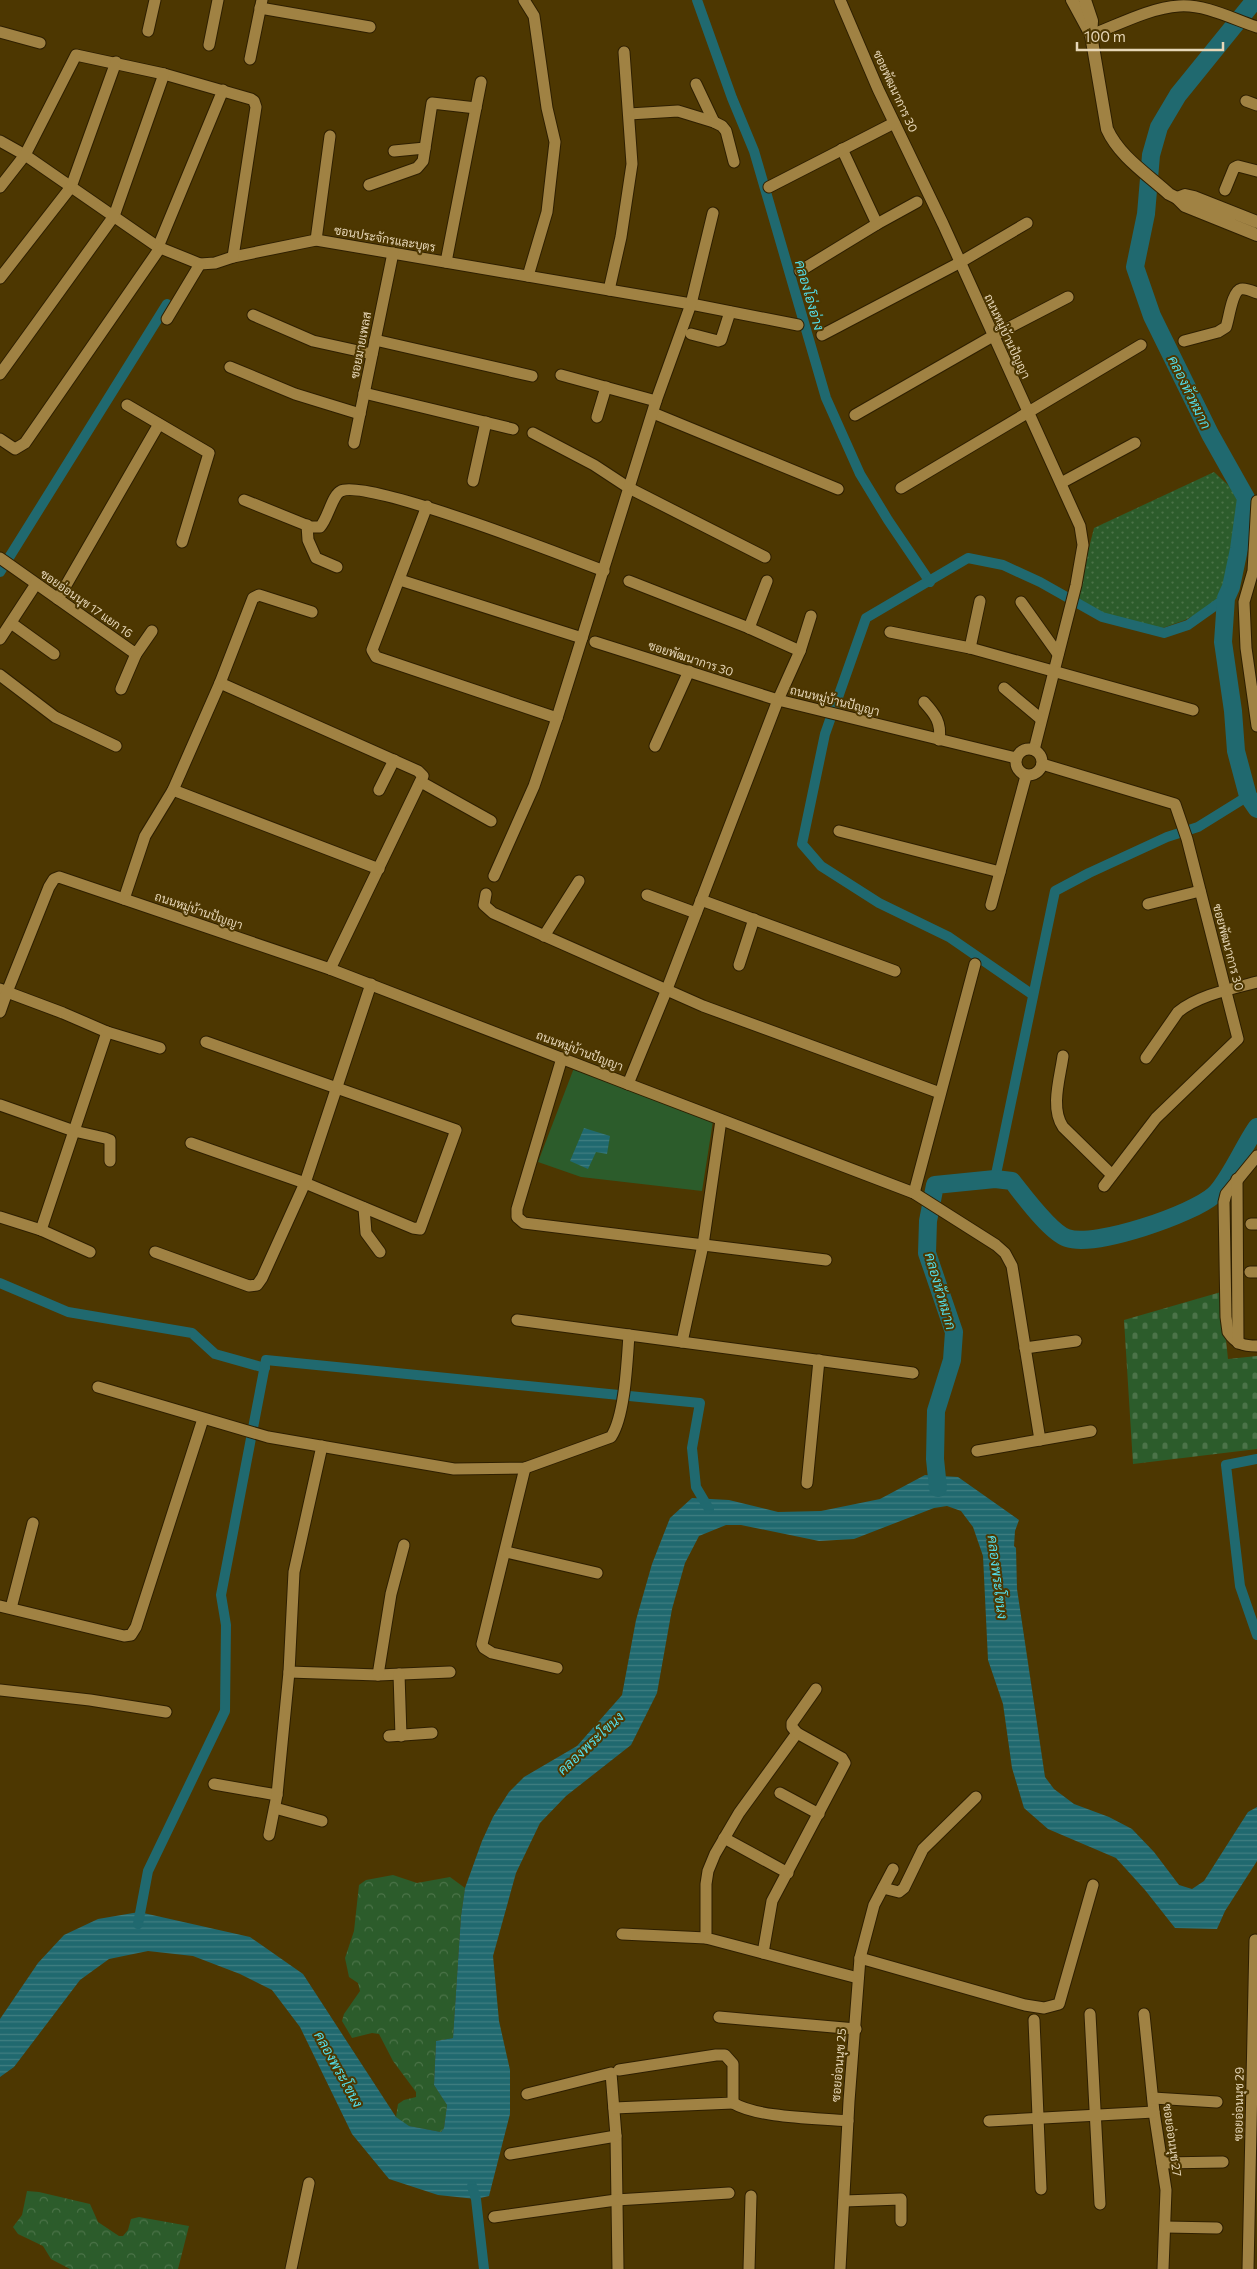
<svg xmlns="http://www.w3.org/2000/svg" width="1257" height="2269" viewBox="0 0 1257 2269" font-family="Commissioner,Sarabun,sans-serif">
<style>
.green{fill:#2c5c2b}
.forest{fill:url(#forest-crowns)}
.cemetery{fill:url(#cemetery-stones)}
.garden{fill:url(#garden-dots)}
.water{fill:url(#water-rules)}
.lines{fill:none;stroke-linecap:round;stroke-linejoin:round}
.canal{stroke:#20696f;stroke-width:10}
.river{stroke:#20696f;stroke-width:18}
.street-casing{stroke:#2e1f00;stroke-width:13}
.secondary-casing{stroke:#2e1f00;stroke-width:14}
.street{stroke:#a08243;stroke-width:11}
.secondary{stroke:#a08243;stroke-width:12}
.labels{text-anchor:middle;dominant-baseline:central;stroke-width:4;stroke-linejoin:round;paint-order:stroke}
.street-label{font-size:12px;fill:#e7d7b8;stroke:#4d3701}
.water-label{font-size:14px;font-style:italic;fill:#53dce8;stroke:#4d3701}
</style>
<defs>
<pattern id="forest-crowns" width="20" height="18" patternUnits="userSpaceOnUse" patternTransform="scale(1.25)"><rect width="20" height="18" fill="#2c5c2b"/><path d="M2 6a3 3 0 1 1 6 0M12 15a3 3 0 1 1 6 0" fill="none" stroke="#4b7348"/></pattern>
<pattern id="cemetery-stones" width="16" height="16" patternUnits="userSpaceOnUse" patternTransform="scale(1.25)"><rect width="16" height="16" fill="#2c5c2b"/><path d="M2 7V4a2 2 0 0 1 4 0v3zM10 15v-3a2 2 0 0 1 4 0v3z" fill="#4b7348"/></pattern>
<pattern id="garden-dots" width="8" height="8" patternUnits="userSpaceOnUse" patternTransform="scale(1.25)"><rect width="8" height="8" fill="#2c5c2b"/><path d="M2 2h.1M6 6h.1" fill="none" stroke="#4b7348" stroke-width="1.8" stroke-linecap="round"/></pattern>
<pattern id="water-rules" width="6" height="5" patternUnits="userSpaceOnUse" patternTransform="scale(1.25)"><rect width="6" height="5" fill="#20696f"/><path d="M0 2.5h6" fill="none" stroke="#407e81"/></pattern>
</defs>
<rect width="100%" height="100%" fill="#4d3701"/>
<!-- green -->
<polygon class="green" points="574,1068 713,1121 702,1191 581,1177 538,1162"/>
<!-- forest -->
<g class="forest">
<polygon points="393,1875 417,1883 450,1877 465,1888 461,1916 453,2038 436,2041 434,2085 447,2105 444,2128 441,2132 408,2126 396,2117 398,2104 404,2100 416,2097 416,2092 393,2061 379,2034 372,2033 352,2038 342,2021 344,2014 360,1991 358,1983 349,1977 345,1958 354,1931 359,1885 366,1880"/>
<polygon points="27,2191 39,2192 90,2204 98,2222 119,2236 123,2236 128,2230 131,2219 139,2217 189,2226 178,2269 70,2269 51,2259 43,2246 18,2234 13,2227 22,2215"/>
</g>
<!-- cemetery -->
<polygon class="cemetery" points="1221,1292 1228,1359 1257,1356 1257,1449 1133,1464 1124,1320"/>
<!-- garden -->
<polygon class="garden" points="1214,472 1240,496 1239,549 1222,601 1185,620 1154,631 1075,603 1094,528"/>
<!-- water -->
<g class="water">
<polygon points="584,1128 610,1136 607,1154 596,1152 588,1169 570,1161"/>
<polygon points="925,1475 958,1477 1019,1520 1015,1531 1014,1546 1016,1548 1017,1589 1045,1777 1054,1789 1074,1804 1109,1817 1132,1829 1154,1852 1179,1885 1192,1889 1204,1881 1248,1812 1257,1807 1257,1861 1225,1911 1217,1929 1175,1928 1145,1890 1116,1858 1048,1829 1024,1808 1012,1768 1003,1704 988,1660 983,1556 973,1527 961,1511 947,1506 934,1508 854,1539 819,1541 741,1525 726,1525 699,1536 685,1563 672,1609 657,1693 631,1745 566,1796 540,1823 516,1873 493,1956 499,2021 510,2070 510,2114 489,2196 476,2199 438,2195 389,2179 352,2134 300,2027 272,1990 240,1974 193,1956 148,1951 109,1959 80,1980 14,2067 0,2077 0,2019 38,1963 64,1935 98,1919 139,1912 250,1937 303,1974 396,2117 409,2126 441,2132 444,2128 447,2105 434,2085 436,2041 453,2038 461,1916 465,1888 482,1841 493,1817 509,1792 524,1777 577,1746 622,1695 636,1620 652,1564 670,1518 692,1498 729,1500 778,1512 821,1511 880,1499"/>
</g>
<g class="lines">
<!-- canal -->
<g class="canal">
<polyline points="697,0 732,98 754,151 826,398 860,474 888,520 930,582"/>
<polyline points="0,572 167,304"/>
<polyline points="1033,995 949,937 879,903 821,866 802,844 825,734 866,618 968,558 1003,565 1040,582 1102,617 1164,633 1188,625 1226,598"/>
<polyline points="995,1179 1055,891 1089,873 1167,837 1198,827 1248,796"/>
<polyline points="0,1283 68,1312 192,1333 215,1354 265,1368"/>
<polyline points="1257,1459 1226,1465 1240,1586 1257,1635"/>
<polyline points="138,1924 148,1871 225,1711 226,1625 221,1595 266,1360 700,1403 692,1448 696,1487 709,1509"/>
<polyline points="472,2186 476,2199 484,2269"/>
</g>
<!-- river -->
<g class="river">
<polyline points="1255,0 1178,95 1159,127 1151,155 1146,214 1135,267 1152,316 1210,434 1246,498 1239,549 1231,587 1226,598 1223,642 1233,711 1236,751 1248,796 1257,809"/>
<path d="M938 1488 935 1459 936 1411 952 1360 954 1332 927 1253 928 1221 935 1185 995 1179 1012 1181C1024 1196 1050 1232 1067 1238 1095 1248 1193 1214 1214 1195 1229 1181 1244 1145 1257 1127"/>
</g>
<!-- street casing -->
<g class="street-casing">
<g id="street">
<polyline points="524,0 534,16 547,108 555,142 547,212 528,276"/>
<polyline points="840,0 878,89 943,224 1080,526 1083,545 1076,585 1034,750"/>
<polyline points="260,8 370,27"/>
<polyline points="148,31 155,0"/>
<polyline points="0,32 40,43"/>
<path d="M1091 35C1118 25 1149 8 1179 6 1205 4 1233 19 1257 27"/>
<polyline points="209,45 218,0"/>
<polyline points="250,59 262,0"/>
<polyline points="696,84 714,122"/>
<polyline points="1246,101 1257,105"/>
<polyline points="629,114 678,111 714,122 722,126 726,131 734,162"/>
<polyline points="0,141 25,155 158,247 200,264 215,263 233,257 316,240 691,304 798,325"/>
<polyline points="842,149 877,224"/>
<polyline points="394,151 425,148"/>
<polyline points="369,185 417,168 423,161 432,103 476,108"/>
<polyline points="0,187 25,155 76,55 164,74 251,99 254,101 256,107 233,257"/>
<polyline points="769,187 894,123"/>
<polyline points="1225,190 1234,168 1238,166 1257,171"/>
<polyline points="316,240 330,136"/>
<polyline points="158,247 223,90"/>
<polyline points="446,262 481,82"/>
<polyline points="800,271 877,224 917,202"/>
<polyline points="0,278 71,187 116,62"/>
<polyline points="609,290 621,237 632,164 624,52"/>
<polyline points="253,315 313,341 372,354"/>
<polyline points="167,319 200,264"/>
<polyline points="691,334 718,341 721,340 730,312"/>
<polyline points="822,335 959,263 1027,223"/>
<polyline points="375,340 532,376"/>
<path d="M1184 341 1218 332 1226 327C1229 319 1232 291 1241 289 1246 288 1252 291 1257 293"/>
<polyline points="230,367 295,394 360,414"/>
<polyline points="0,374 114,216 164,74"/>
<polyline points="561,375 656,401"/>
<polyline points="364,393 513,429"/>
<polyline points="127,405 209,453 182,542"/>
<polyline points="653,413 838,489"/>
<polyline points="855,415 993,336 1068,297"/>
<polyline points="597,417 606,387"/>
<polyline points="533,433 594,465 629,488 765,557"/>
<polyline points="0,439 15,449 25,443 160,248"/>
<polyline points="354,443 393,253"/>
<polyline points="473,481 486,422"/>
<polyline points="1061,483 1135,443"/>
<polyline points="901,488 1141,345"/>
<path d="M244 500 311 527H320C328 519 332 495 341 491 366 478 568 557 604 571"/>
<polyline points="1257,501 1253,571 1244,602 1246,648 1257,726"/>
<polyline points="427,506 372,650 376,657 557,718"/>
<polyline points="307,525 308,540 316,558 337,567"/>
<polyline points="0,558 136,654 152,631"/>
<polyline points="400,580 582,638"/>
<polyline points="629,581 749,628 800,651"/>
<polyline points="58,599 159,424"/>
<polyline points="1021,602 1058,654"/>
<polyline points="11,623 54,654"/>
<polyline points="749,628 767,581"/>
<polyline points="890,632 970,648 1193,710"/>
<polyline points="0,639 36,584"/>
<polyline points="595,642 778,700 800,651 811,616"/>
<polyline points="970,648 980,601"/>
<polyline points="0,675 55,717 116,746"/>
<polyline points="220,683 418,771 423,776 330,969"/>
<polyline points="1004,688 1041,719"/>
<polyline points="121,689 136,654"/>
<path d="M924 702C935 714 942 723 939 740"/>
<polyline points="655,746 689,671"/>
<circle cx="1029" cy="762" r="13"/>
<polyline points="1042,764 1175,804 1187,839 1238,1039 1156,1118 1104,1186"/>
<polyline points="421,782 491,821"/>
<polyline points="173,790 379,869"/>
<polyline points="379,790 394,760"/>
<polyline points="839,831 1000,872"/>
<polyline points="494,876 534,786 557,718 656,401 691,304 713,213"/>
<polyline points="486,894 484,905 493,913 703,1006 940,1093"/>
<polyline points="647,895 696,913"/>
<polyline points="124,899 145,836 173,790 220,683 253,598 259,595 312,612"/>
<polyline points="701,900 895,971"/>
<polyline points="1148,904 1200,891"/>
<polyline points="991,905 1026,776"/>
<polyline points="544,936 579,881"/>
<polyline points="739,965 754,919"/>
<polyline points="0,989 7,992 49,887 54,879 59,877 330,969 628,1084 667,989 778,700 1016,758"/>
<polyline points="0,1012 7,992 63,1013 107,1032 160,1048"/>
<path d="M1063 1056C1060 1078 1050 1108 1063 1127L1112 1175"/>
<polyline points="562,1058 517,1209 517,1217 524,1223 826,1260"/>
<path d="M1146 1058 1178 1012C1199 995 1231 989 1257 982"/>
<polyline points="628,1084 914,1193 996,1245 1005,1253 1012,1266 1040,1440"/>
<polyline points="0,1105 74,1131 105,1138 110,1140 110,1161"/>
<polyline points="191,1143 305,1183 413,1228 420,1229 456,1130 206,1042"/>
<path d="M1257 1156 1226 1194 1224 1202 1226 1317 1228 1332C1236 1344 1243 1346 1257 1346"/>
<polyline points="1237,1179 1238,1343"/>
<polyline points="914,1193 975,964"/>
<polyline points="364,1208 366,1233 380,1252"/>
<polyline points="0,1217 41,1230 90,1252"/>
<polyline points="1251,1224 1257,1224"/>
<polyline points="41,1230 107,1032"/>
<polyline points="155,1252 249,1286 257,1285 262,1278 305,1183 371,984"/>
<polyline points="1250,1272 1257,1272"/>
<polyline points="517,1320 913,1373"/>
<polyline points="682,1342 703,1245 721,1120"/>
<polyline points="1025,1348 1076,1341"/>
<path d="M98 1387 268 1437 454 1469 525 1468 611 1437C625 1416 627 1362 629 1335"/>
<polyline points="977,1451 1091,1431"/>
<polyline points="525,1468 482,1644 484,1648 492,1653 557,1668"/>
<polyline points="807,1483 819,1360"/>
<polyline points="506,1552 597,1573"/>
<polyline points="0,1606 124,1636 131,1635 136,1627 203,1419"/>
<polyline points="11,1608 33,1523"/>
<polyline points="289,1672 378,1675 450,1672"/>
<polyline points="399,1674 401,1736"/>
<polyline points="378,1675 391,1594 404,1545"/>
<polyline points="0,1690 90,1700 166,1712"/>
<polyline points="797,1733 739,1813 715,1854 708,1871 706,1884 706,1938 858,1978"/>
<polyline points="389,1736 432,1733"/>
<polyline points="214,1784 277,1795"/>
<polyline points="780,1793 819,1814"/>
<polyline points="275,1808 322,1821"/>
<polyline points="269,1835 277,1795 289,1672 294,1572 322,1446"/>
<polyline points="724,1838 788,1873"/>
<polyline points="883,1888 899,1892 904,1888 923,1849 976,1797"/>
<polyline points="622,1934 706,1938"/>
<polyline points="763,1953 772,1901 845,1763 842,1758 797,1733 792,1727 792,1723 816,1689"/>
<polyline points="860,1958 1025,2005 1044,2008 1059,2004 1093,1885"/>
<polyline points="1090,2014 1100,2204"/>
<polyline points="1144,2014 1154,2112 1166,2190 1163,2269"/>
<polyline points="719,2017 856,2029"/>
<polyline points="1034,2020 1041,2189"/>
<polyline points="527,2094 611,2073 616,2136 618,2269"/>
<polyline points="1153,2098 1217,2102"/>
<path d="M733 2103C758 2118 817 2118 848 2121"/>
<polyline points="614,2108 733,2103 733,2064 725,2055 716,2055 619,2070"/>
<polyline points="989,2121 1154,2112"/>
<polyline points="510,2154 616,2136"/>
<polyline points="1162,2163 1223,2162"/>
<polyline points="844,2201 901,2199 901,2221"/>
<polyline points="494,2217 616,2200 729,2193"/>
<polyline points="1166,2227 1217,2228"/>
<polyline points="291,2269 309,2183"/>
<polyline points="749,2269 751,2196"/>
<polyline points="840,2269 849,2101 860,1958 874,1905 893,1869"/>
<polyline points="1248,2269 1255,1940"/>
</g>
</g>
<!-- secondary casing -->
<g class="secondary-casing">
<g id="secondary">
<polyline points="1072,0 1091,35"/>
<path d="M1085 0 1092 21 1091 35 1107 129C1119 156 1147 174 1169 194L1177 198"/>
<polyline points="1257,222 1194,197 1185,195 1177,198 1185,206 1257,235"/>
</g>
</g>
<!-- street -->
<use href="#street" class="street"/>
<!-- secondary -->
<use href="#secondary" class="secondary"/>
</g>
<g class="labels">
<!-- street labels -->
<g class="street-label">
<text transform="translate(896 91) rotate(65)">ซอยพัฒนาการ 30</text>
<text transform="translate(385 238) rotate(10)">ซอนประจักรและบุตร</text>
<text transform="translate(1008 336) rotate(65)">ถนนหมู่บ้านปัญญา</text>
<text transform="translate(360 345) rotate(-79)">ซอยมายเพลส</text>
<text transform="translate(87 603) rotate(35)">ซอยอ่อนนุช 17 แยก 16</text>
<text transform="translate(691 658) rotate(18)">ซอยพัฒนาการ 30</text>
<text transform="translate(835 700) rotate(14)">ถนนหมู่บ้านปัญญา</text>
<text transform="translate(199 910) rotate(19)">ถนนหมู่บ้านปัญญา</text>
<text transform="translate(1229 947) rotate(75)">ซอยพัฒนาการ 30</text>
<text transform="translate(580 1050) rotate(21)">ถนนหมู่บ้านปัญญา</text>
<text transform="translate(838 2065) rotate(-85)">ซอยอ่อนนุช 25</text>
<text transform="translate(1238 2104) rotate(-89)">ซอยอ่อนนุช 29</text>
<text transform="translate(1173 2140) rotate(82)">ซอยอ่อนนุช 27</text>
</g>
<!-- water labels -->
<g class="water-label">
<text transform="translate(810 295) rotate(74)">คลองโอ่งอ่าง</text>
<text transform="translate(1190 392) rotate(64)">คลองหัวหมาก</text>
<text transform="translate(941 1291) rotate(74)">คลองหัวหมาก</text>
<text transform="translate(998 1577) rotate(83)">คลองพระโขนง</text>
<text transform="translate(590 1743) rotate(-43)">คลองพระโขนง</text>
<text transform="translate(339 2069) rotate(61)">คลองพระโขนง</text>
</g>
</g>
<!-- scale -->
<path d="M1077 42v8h146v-8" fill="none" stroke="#e7d7b8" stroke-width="2.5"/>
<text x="1084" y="42" font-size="15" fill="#e7d7b8" stroke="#4d3701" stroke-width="4" paint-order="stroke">100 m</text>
</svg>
